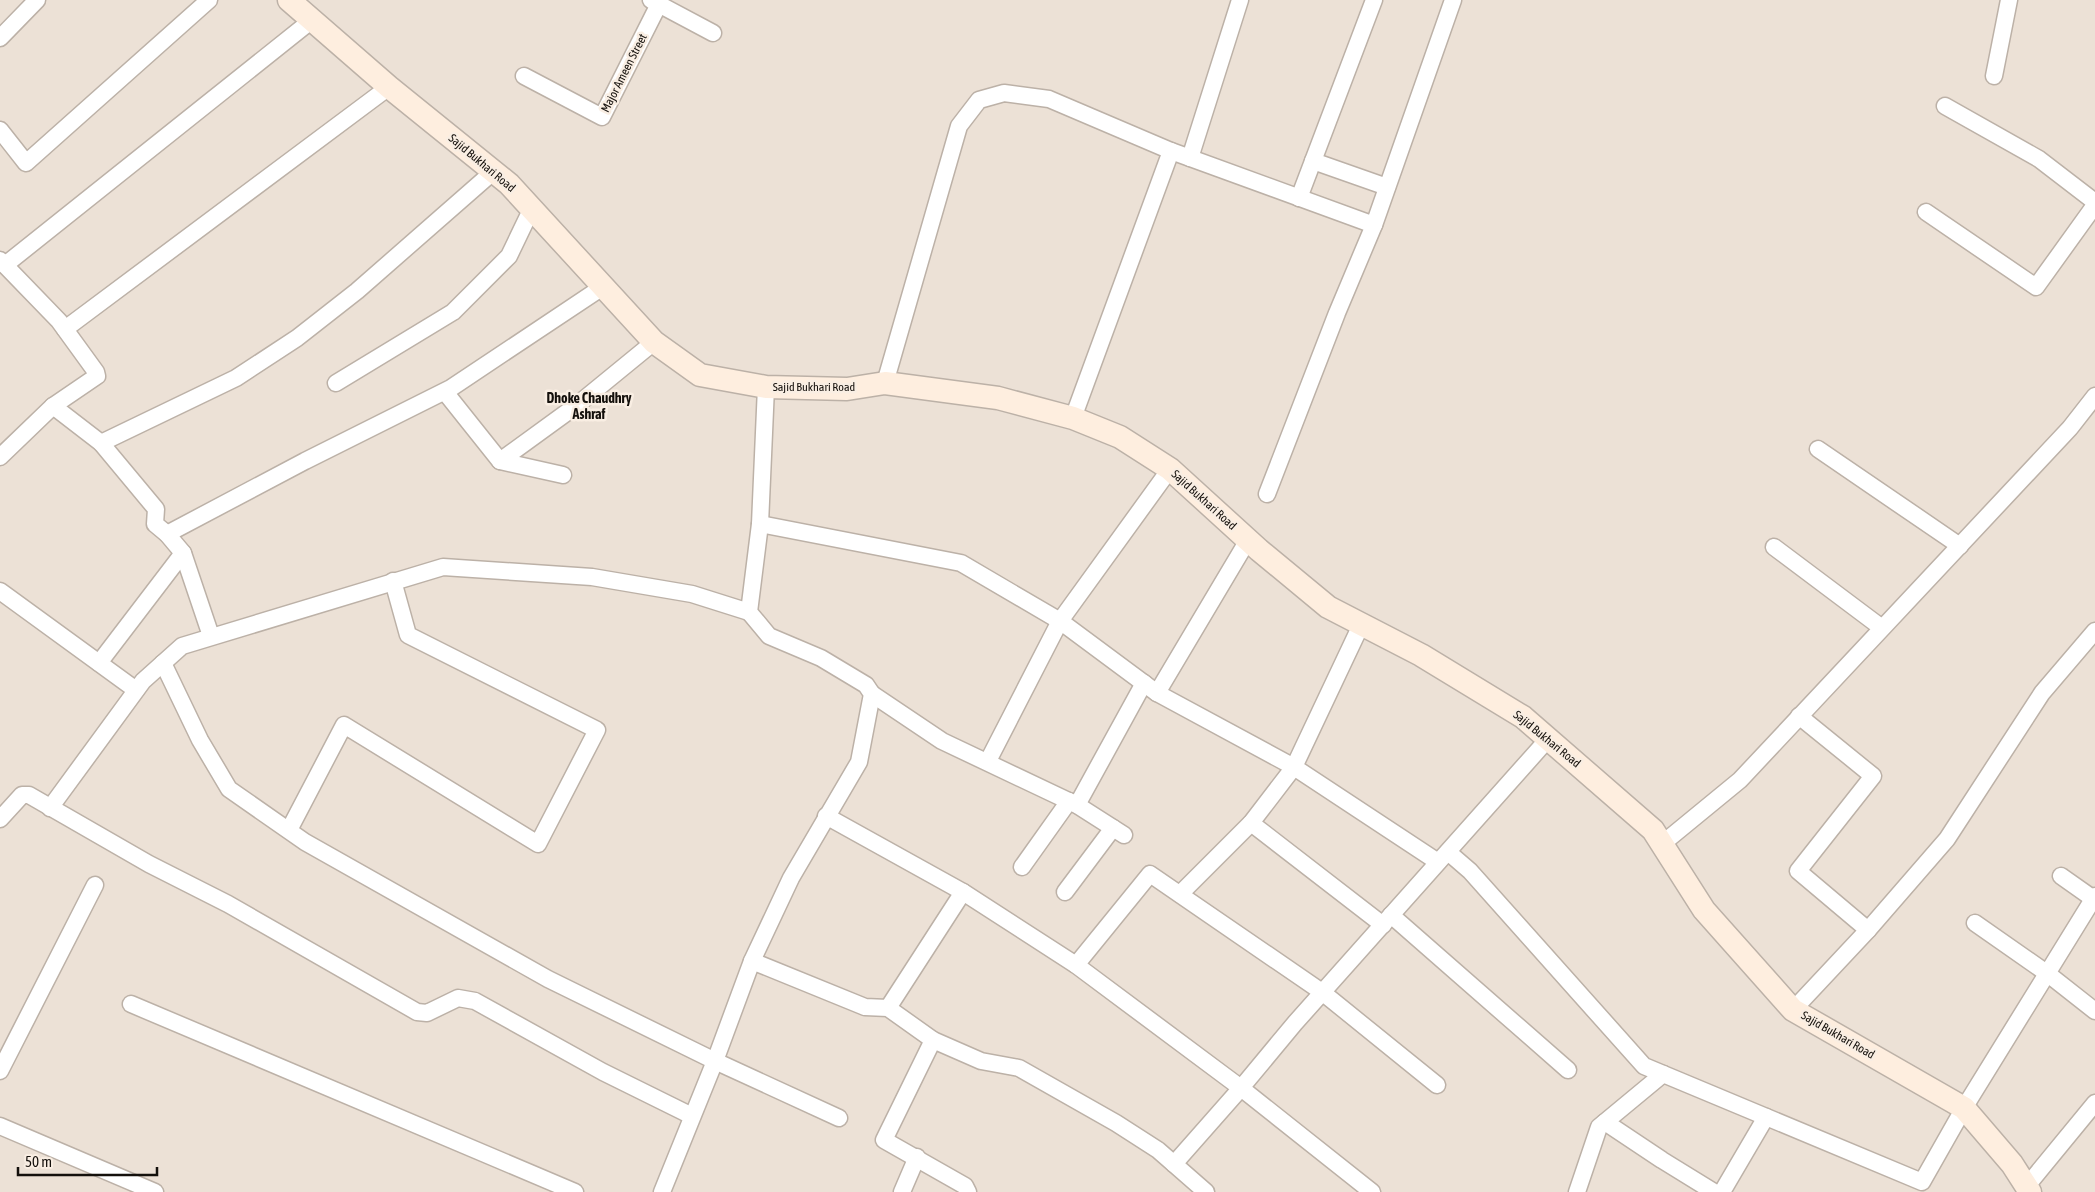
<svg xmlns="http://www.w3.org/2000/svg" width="2095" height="1192" viewBox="0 0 2095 1192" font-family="'Asap Condensed',sans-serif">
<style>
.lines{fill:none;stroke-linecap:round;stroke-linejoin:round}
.street-casing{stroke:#bcb1a7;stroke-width:19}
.secondary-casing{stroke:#bcb1a7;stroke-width:25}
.street{stroke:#fff;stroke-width:16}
.secondary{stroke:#feeedf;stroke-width:22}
.labels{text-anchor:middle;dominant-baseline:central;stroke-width:5;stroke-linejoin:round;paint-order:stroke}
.street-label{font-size:12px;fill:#14100c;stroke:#f9eee3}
.neighbourhood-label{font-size:14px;font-weight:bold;fill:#14100c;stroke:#f9eee3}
</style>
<rect width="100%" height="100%" fill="#ece1d6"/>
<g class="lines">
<!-- street casing -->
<g class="street-casing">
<g id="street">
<polyline points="651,0 713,33"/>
<polyline points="0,38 37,0"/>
<polyline points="524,76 602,117 659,4"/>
<polyline points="1994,76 2009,0"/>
<polyline points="1945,106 2039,159 2095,202"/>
<polyline points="0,130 26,163 209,0"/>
<polyline points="1190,158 1240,0"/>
<polyline points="1313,161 1387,187"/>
<polyline points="1299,198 1374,0"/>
<polyline points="1926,212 2036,287 2095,205"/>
<polyline points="0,260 59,321 96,372 97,376 53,406 0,457"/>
<polyline points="5,265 312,20"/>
<polyline points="65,329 389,87"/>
<polyline points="336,383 453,312 509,256 532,208"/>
<polyline points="885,383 959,126 979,100 1004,93 1049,99 1171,151 1374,225"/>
<polyline points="445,392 500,461 563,475"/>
<polyline points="53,406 101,443 156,509 155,524 167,534 183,553 211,636"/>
<polyline points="1073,418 1171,151"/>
<polyline points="101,443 236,378 297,338 357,291 494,171"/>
<polyline points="1818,449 1960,546"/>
<polyline points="500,461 577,405 654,342"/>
<polyline points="1267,494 1337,313 1374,225 1453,0"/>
<polyline points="760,524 961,563 1060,621 1157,693"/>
<polyline points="167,534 305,461 451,388 604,286"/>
<polyline points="1248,540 1157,693 1294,767 1438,862"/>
<polyline points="1774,547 1882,628"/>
<polyline points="0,591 136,690"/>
<polyline points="99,663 183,553"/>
<polyline points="163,663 200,740 229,789 305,842 548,979 715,1061 839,1118"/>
<polyline points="872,694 942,741 1077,805 1124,835"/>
<polyline points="1799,716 1873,776 1798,871 1868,930"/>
<polyline points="988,761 1060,621 1170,469"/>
<polyline points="1077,805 1144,683"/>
<polyline points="50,808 143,681 182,646 443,567 592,577 692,594 749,612"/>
<polyline points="826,816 963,892 1076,965 1241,1088 1174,1164"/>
<polyline points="0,819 22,795 29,795 149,864 228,904 417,1012 427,1013 458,998 475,1001 603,1072 692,1116"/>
<polyline points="1251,823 1383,925"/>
<polyline points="289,830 344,725 538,844 597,730 408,635 393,581"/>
<polyline points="1662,844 1740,780 2070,428 2095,396"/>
<polyline points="1448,852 1470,871 1644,1066 1922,1182 1964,1108 2095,896"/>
<polyline points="1022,867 1069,801"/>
<polyline points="2061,876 2095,900"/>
<polyline points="1065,892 1113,828"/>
<polyline points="1180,894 1251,823 1294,767 1361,625"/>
<polyline points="1391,915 1568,1070"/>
<polyline points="1975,923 2048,974 2095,1011"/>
<polyline points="752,961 865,1007 888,1008 933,1040 981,1061 1019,1068 1116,1123 1158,1150 1206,1192"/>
<polyline points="1076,965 1150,874 1322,992 1437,1085"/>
<polyline points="131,1004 575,1192"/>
<polyline points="888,1008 963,892"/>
<polyline points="1793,1010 1868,930 1947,839 2042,693 2095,631"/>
<polyline points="933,1040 884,1140 965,1186 968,1192"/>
<polyline points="0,1071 95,885"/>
<polyline points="1605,1122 1662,1160 1714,1192"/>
<polyline points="0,1126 155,1192"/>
<polyline points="2026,1187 2095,1103"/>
<polyline points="662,1192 715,1061 752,961 791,878 859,762 872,694 866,685 821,658 769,636 749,612 760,524 766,387"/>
<polyline points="902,1192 917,1157"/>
<polyline points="1372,1192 1241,1088 1295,1023 1548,739"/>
<polyline points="1577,1192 1599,1127 1663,1074"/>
<polyline points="1722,1192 1766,1117"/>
</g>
</g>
<!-- secondary casing -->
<g class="secondary-casing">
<polyline id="secondary" points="289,0 389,87 509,184 654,342 700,375 766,387 847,389 885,383 998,398 1073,418 1120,437 1170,469 1259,550 1328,607 1421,655 1523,717 1653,830 1704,910 1793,1010 1964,1108 2012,1164 2030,1192"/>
</g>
<!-- street -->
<use href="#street" class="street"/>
<!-- secondary -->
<use href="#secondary" class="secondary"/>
</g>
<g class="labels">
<!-- street labels -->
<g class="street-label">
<text transform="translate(624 73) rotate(-63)">Major Ameen Street</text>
<text transform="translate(482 163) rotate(40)">Sajid Bukhari Road</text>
<text x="814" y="387">Sajid Bukhari Road</text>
<text transform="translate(1204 500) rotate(42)">Sajid Bukhari Road</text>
<text transform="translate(1547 739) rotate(39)">Sajid Bukhari Road</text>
<text transform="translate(1838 1035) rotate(30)">Sajid Bukhari Road</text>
</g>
<!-- neighbourhood labels -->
<g class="neighbourhood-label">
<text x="589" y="398">Dhoke Chaudhry<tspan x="589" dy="16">Ashraf</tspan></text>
</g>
</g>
<!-- scale -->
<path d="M18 1167v8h139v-8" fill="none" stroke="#14100c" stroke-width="2.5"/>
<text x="25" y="1167" font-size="15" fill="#14100c" stroke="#f9eee3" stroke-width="4" paint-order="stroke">50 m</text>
</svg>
